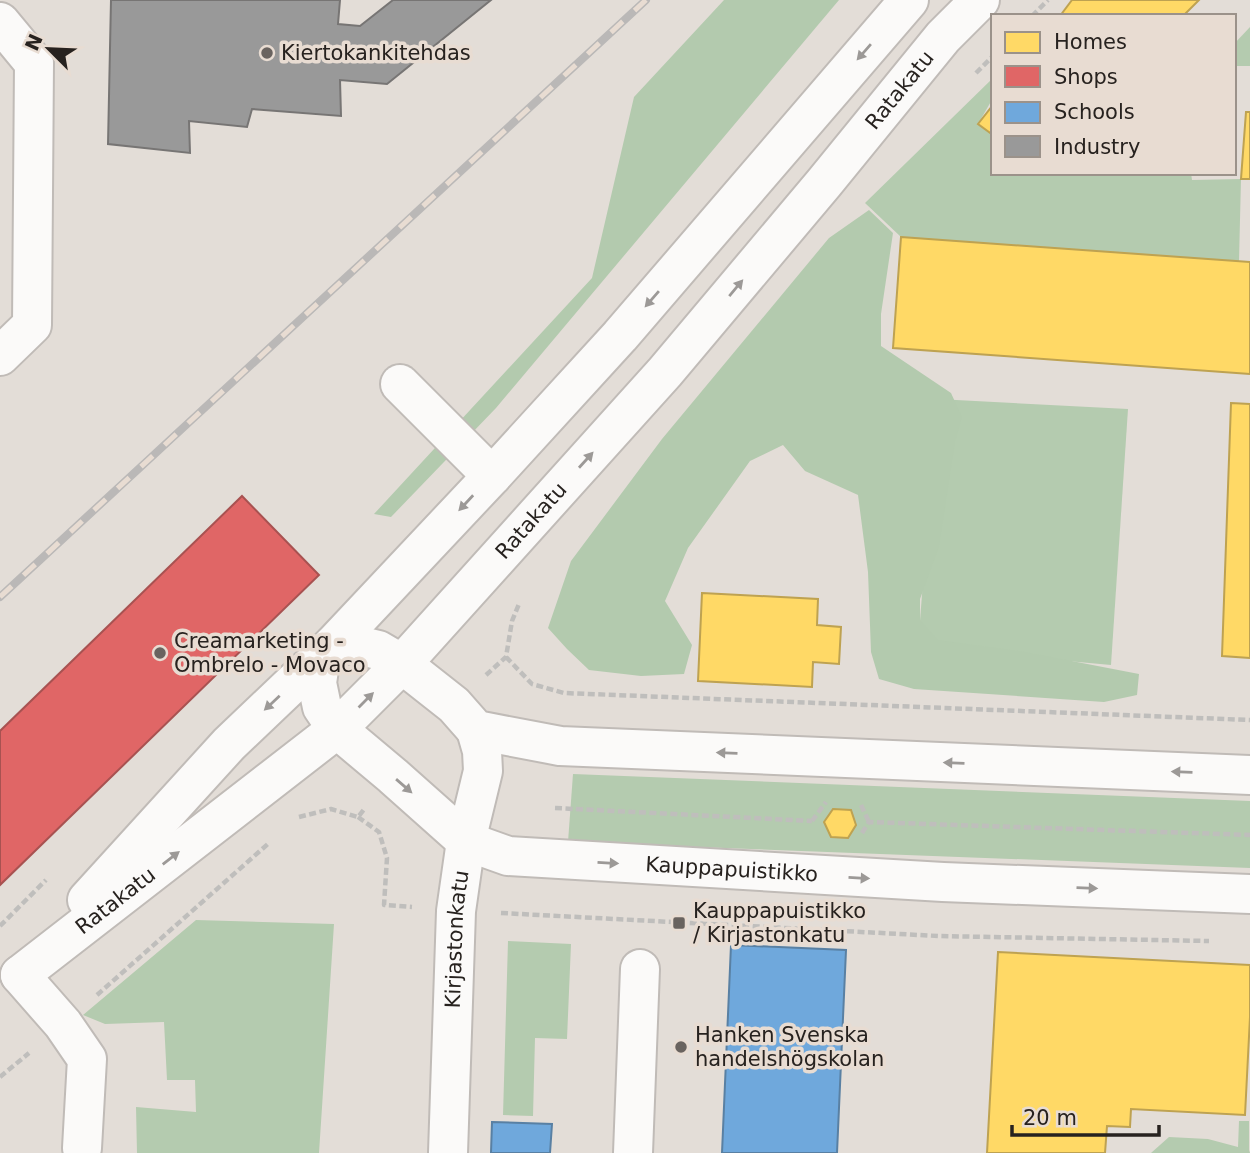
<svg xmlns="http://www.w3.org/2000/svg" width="1250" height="1153" viewBox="0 0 1250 1153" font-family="'DejaVu Sans',sans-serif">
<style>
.green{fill:#b4cbaf}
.forest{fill:#b3caae}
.homes{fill:#ffd966;stroke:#bea251;stroke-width:2}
.shops{fill:#e06666;stroke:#a85251;stroke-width:2}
.schools{fill:#6fa8dc;stroke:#5980a3;stroke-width:2}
.industry{fill:#999;stroke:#777574;stroke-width:2}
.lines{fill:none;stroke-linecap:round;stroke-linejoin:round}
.minor-casing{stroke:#c0bbb7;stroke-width:42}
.major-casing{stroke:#c0bbb7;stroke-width:42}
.path{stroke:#bfbebc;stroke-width:4.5;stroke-dasharray:7 3.5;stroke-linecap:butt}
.minor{stroke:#fbfaf9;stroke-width:38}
.major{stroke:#fbfaf9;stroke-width:38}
.rail-casing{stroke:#bab8b7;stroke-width:8}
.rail{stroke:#e8dcd2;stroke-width:5;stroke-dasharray:16;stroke-linecap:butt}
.oneway{fill:#9c9997}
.poi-dot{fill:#69635f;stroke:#e8dcd2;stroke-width:2.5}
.labels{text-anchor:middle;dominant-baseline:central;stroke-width:7;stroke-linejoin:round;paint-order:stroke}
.poi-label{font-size:21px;fill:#27221f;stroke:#e8dcd2;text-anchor:start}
.street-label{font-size:21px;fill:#27221f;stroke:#e8dcd2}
</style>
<rect width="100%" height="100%" fill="#e3ddd7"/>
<!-- green -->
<g class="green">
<polygon points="1250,27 1250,66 1234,66 1234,44"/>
<polygon points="993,78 993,98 978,124 993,135 993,173 1083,173 1085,175 1086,173 1191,173 1192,180 1241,179 1239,261 901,237 865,203"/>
<polygon points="937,399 1128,409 1111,665 918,647"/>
<polygon points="573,774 1250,801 1250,868 568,842"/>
<polygon points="196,920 334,924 319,1153 137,1153 136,1107 196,1112 195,1080 167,1080 164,1022 105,1024 83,1015"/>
<polygon points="508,941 571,944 567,1039 535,1038 533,1116 503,1115"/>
<polygon points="1239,1121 1249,1121 1249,1150 1250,1153 1151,1153 1169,1137 1208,1139 1238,1147"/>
</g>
<!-- forest -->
<g class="forest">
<polygon points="724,0 839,0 496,408 391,517 374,514 592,278 634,97"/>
<polygon points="869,210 893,233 881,314 881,346 951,393 962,417 955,442 939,547 920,599 920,620 938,640 1025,652 1139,674 1137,695 1104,702 914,689 879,679 871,652 868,572 858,495 805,471 783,445 750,461 688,548 665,601 692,645 684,674 641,676 589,670 567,649 548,628 571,561 662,439 829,238"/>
</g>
<!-- homes -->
<g class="homes">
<polygon points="1072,0 1199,0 1183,16 1060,16"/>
<polygon points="993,105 993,135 978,124"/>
<polygon points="1246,112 1250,112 1250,179 1241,179"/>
<polygon points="901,237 1250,262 1250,374 893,348"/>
<polygon points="1231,403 1250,404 1250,658 1222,656"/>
<polygon points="702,593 818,599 817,625 841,627 839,664 813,662 812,687 698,681"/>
<polygon points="833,809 851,810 856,825 848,838 831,837 824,822"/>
<polygon points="998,952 1250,965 1250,1017 1245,1115 1131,1109 1130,1127 1107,1126 1105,1153 987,1153"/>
</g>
<!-- shops -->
<polygon class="shops" points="242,496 319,575 0,885 0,731"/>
<!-- schools -->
<g class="schools">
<polygon points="731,945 846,950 837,1153 722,1153"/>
<polygon points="492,1122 552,1124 550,1153 491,1153"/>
</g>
<!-- industry -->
<polygon class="industry" points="111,0 340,0 338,24 360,26 393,0 491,0 387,84 340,80 341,116 252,109 247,127 189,121 190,153 108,144"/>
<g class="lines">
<!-- minor casing -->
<g class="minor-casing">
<g id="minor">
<polyline points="0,22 34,63 32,325 0,356"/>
<polyline points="400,384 492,476"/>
<polyline points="333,645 357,645 378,650 402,664 454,705 476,730 560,746 1250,775"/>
<path id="s1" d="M321 656 317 683 322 707 337 729 393 776 466 841 508 856 943 882 1250 894"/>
<polyline points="20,975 63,1024 87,1059 82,1148"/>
<path id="s2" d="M448 1153 456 911 466 841 483 771 482 751 476 730"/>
<polyline points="633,1153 640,969"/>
</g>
</g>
<!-- major casing -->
<g class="major-casing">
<g id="major">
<polyline points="87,900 229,744 333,645 492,476 620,336 909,0"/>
<path id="s3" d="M20 975 337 729 402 664 665 372 824 183 943 37 980 0"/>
</g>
</g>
<!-- path -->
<g class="path">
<polyline points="1032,16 1048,0"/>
<polyline points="976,73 993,56"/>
<polyline points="506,657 532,684 564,693 1250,720"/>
<polyline points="486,675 506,657 512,621 519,604"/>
<polyline points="861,805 869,822"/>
<polyline points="555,808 812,821"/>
<polyline points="299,817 331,809 358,817 365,808"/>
<polyline points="358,817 379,832 387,858 384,905 412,907"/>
<polyline points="812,821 826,802"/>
<polyline points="862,833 869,822 1250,835"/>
<polyline points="501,913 938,936 1209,941"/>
<polyline points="0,926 46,880"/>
<polyline points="97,995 269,843"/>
<polyline points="0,1077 29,1053"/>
</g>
<!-- minor -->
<use href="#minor" class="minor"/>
<!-- major -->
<use href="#major" class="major"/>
<!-- rail casing -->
<g class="rail-casing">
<polyline id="rail" points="0,597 646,0"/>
</g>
<!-- rail -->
<use href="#rail" class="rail"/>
</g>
<!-- one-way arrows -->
<defs><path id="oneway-solid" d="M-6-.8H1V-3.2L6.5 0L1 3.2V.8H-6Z" transform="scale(1.75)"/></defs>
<g class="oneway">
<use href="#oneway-solid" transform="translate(864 52) rotate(131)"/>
<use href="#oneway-solid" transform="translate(736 288) rotate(-50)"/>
<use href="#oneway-solid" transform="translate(652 299) rotate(131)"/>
<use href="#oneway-solid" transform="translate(586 460) rotate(-48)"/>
<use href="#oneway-solid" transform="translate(466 503) rotate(133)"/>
<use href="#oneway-solid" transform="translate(366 700) rotate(-45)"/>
<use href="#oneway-solid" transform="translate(272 703) rotate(137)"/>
<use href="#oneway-solid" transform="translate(727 753) rotate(-178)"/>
<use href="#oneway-solid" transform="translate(954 763) rotate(-178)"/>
<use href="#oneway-solid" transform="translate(1182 772) rotate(-178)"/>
<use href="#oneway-solid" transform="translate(404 786) rotate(41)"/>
<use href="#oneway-solid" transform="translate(171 858) rotate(-38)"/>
<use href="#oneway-solid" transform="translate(608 863) rotate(3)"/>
<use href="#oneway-solid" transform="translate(859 878) rotate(3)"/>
<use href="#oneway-solid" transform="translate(1087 888) rotate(2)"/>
</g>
<!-- markers -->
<g class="poi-dot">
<circle cx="267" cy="53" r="7"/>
<circle cx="160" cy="653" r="7"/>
<rect x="672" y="916" width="14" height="14" rx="3.5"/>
<circle cx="681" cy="1047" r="7"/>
</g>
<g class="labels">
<!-- poi labels -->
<g class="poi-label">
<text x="281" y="53">Kiertokankitehdas</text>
<text x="174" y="641">Creamarketing -<tspan x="174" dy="24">Ombrelo - Movaco</tspan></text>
<text x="693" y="911">Kauppapuistikko<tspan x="693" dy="24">/ Kirjastonkatu</tspan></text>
<text x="695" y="1035">Hanken Svenska<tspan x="695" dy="24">handelshögskolan</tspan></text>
</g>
<!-- street labels -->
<g class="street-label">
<text stroke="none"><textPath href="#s3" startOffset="1253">Ratakatu</textPath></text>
<text stroke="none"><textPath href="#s3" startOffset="686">Ratakatu</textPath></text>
<text stroke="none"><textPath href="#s1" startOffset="518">Kauppapuistikko</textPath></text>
<text stroke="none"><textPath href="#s3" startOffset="121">Ratakatu</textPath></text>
<text stroke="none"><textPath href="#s2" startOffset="214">Kirjastonkatu</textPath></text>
</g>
</g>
<!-- legend -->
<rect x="991" y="14" width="245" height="161" fill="#e8dcd2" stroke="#9b928a" stroke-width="2"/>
<rect x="1005" y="32" width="35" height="21" fill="#ffd966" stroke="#9b928a" stroke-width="2"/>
<text x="1054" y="49" font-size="21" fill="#27221f">Homes</text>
<rect x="1005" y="66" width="35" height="21" fill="#e06666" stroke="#9b928a" stroke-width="2"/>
<text x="1054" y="84" font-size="21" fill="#27221f">Shops</text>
<rect x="1005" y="102" width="35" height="21" fill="#6fa8dc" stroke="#9b928a" stroke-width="2"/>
<text x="1054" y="119" font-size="21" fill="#27221f">Schools</text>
<rect x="1005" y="136" width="35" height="21" fill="#999999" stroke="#9b928a" stroke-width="2"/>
<text x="1054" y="154" font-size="21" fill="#27221f">Industry</text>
<!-- north arrow -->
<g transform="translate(49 49) rotate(294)" stroke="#e8dcd2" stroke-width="5" paint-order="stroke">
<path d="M0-5L12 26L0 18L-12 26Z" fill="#27221f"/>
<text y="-10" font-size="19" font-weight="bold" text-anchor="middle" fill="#27221f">N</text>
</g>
<!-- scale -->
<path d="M1012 1125v10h147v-10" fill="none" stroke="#27221f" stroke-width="3.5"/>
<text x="1023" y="1125" font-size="21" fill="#27221f" stroke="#e8dcd2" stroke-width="5" paint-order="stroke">20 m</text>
</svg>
